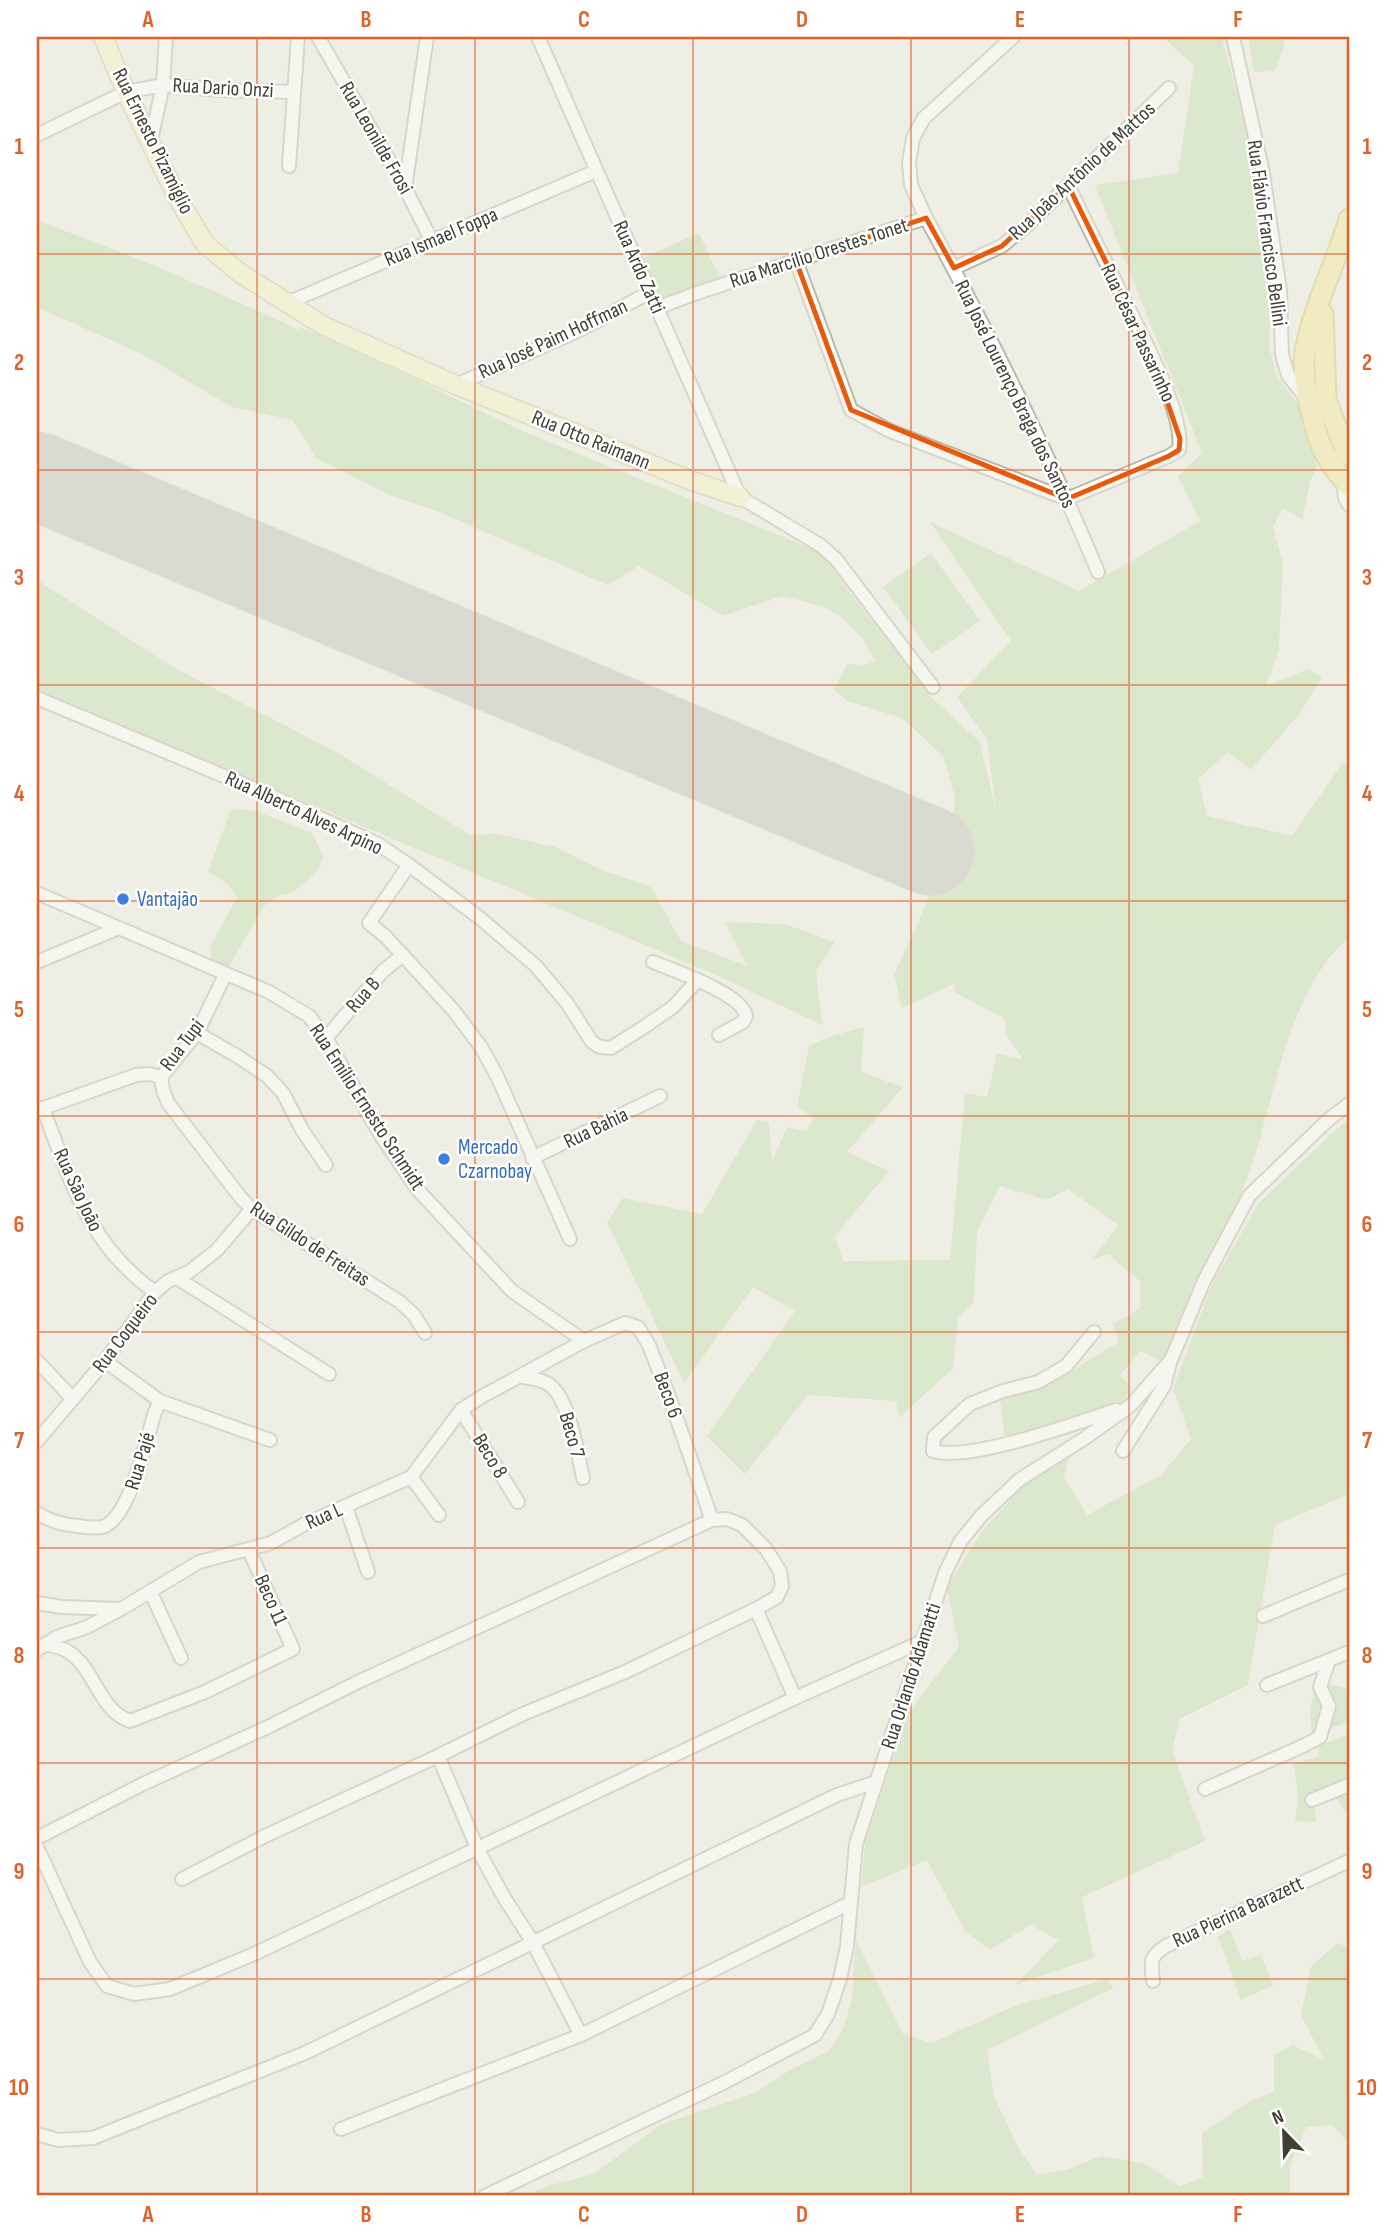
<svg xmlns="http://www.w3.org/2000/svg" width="1386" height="2233" viewBox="0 0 1386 2233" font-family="'Sofia Sans Condensed',sans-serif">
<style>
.green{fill:#c3dfb1}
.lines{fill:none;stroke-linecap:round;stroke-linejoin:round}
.runway{stroke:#c1c0bc;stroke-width:89}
.street-casing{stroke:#bcb9ab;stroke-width:16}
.secondary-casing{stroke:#cac598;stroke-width:21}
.primary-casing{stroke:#d4c56e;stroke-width:23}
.street{stroke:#fff;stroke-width:12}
.secondary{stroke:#f7f3c6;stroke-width:18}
.primary{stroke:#f1e69b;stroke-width:19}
.marked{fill:none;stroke:#e8590c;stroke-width:5;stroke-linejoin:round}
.grid{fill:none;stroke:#df622b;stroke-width:2;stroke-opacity:0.55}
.shop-dot{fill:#3f7fe0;stroke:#fff;stroke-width:2.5}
.labels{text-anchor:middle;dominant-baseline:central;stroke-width:5;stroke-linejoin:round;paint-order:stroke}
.street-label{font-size:21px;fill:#413e35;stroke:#fff}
.shop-label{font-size:21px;fill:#366cbe;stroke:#fff;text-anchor:start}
.neatline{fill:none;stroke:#df622b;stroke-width:2.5}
.grid-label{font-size:23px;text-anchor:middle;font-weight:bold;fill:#df622b}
</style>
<rect width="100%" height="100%" fill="#efeee4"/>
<!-- green -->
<g class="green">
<path d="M1163 37H1222L1258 177 1273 285 1269 345 1276 374 1301 409 1303 427 1317 466 1311 479 1302 519 1283 508 1273 527 1283 564 1279 649 1266 686 1308 669 1322 677 1300 713 1251 770 1228 752 1198 779 1207 816 1292 836 1342 764 1349 761V937C1297 983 1281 1063 1263 1127 1257 1153 1247 1179 1237 1203 1216 1257 1189 1309 1161 1361L1140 1351 1120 1375 1132 1388 1121 1404 1005 1439 1000 1399 1047 1386 1119 1342 1113 1324 1140 1308V1281L1108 1254 1091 1260 1118 1225 1068 1189 1046 1200 1000 1186 977 1232 974 1302 958 1319 953 1368 899 1418 896 1401 808 1395 745 1474 707 1436 795 1311 753 1287 684 1383 607 1222 623 1198 702 1214 757 1120 769 1122 772 1162 787 1127 807 1131 813 1118 797 1106 809 1046 831 1036 864 1027 861 1072 903 1087 847 1152 889 1171 835 1236 843 1261 950 1260 965 1093 987 1097 997 1054 1023 1059 1007 1036 1004 1018 954 992 956 983 902 1008 894 974 916 928 951 838 955 798 944 757 902 718 848 701 834 690 847 664 865 665 875 661 862 637 839 615 822 606 782 596 723 616 639 566 608 585 439 512 387 494 316 458 293 420 232 407 142 354 37 307V220L158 267 283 322 297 330 300 327 390 367 527 433 825 554 848 590 933 699 979 741 996 810 987 739 957 697 1011 641 930 522 1079 591 1200 521 1178 476 1202 453 1095 185 1178 173 1194 66Z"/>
<polygon points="1248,37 1282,37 1285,43 1275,71 1254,72"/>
<polygon points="699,233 721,280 662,301 645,257"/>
<polygon points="931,553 980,621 932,654 883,587"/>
<polygon points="37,580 173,667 336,752 470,835 497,834 555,847 602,870 651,887 681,941 747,966 725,922 785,924 835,942 816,971 822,1025 721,977 37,689"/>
<polygon points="234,809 256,811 312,833 323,856 320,868 309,879 292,893 280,895 264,906 227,970 211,962 211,945 237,898 229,885 208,871 231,810"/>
<polygon points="1349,1120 1349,1494 1275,1525 1248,1685 1180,1719 1172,1750 1205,1841 1082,1897 1094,1958 1015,1985 1059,1940 1030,1925 990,1950 965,1931 927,1860 861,1887 865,1844 908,1713 959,1647 947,1587 983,1530 1024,1485 1069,1455 1064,1477 1087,1515 1161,1475 1191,1439 1173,1388 1212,1284 1259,1203 1333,1132"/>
<polygon points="1327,1683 1345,1688 1349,1691 1349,1722 1312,1734 1310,1712 1314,1690"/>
<polygon points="1349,1734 1349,1816 1335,1797 1315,1805 1316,1822 1295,1821 1298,1799 1294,1764 1319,1756 1318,1746"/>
<polygon points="1230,1929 1242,1961 1261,1955 1274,1985 1241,2000 1218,1936"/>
<polygon points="856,1940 903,2034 931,2043 1015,2006 1107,1979 1113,1988 987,2050 994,2096 1017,2145 1037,2175 1069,2169 1101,2156 1143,2163 1180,2186 1203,2177 1202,2133 1249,2102 1274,2091 1274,2055 1293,2045 1324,2060 1301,2015 1311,1966 1338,1943 1349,1948 1349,2143 1333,2125 1306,2127 1290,2165 1290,2196 524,2196 547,2186 594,2174 660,2125 755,2093 790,2070 829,2051 843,2030 852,1998"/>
</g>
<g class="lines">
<!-- runway -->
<polyline class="runway" points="37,476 930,851"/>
<!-- street casing -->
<g class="street-casing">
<g id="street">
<polyline points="318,37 405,188 432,241"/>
<polyline points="538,37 740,497 820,545 836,559 933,687"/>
<polyline points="1233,37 1263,173 1280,291 1282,355 1288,375 1307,399"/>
<polyline points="37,135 126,92 163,85 219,90 294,92"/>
<polyline points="151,140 163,85 166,37"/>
<polyline points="289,166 298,37"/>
<polyline points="405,188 427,37"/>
<path d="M926 218C989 333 1048 452 1098 572"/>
<polyline points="796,261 851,410 890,431 1067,499"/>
<polyline points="954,268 1002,246 1028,224 1169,88"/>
<polyline points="287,303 596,171"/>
<polyline points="657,308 694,294 926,218 911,185 909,163 913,138 924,118 1013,37"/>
<polyline points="456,385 582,329 650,292"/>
<polyline points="1343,479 1345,498 1349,505"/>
<path d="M1067 499 1169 456 1179 450C1185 412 1138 328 1120 291 1103 256 1085 221 1068 185"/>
<polyline points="37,698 267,794 378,844 409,865 481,919 536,966 567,1003 592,1042 600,1047 611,1048 641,1029 673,1007 697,981"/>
<polyline points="409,865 369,923 385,936 454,1011 481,1047 497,1076 570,1239"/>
<polyline points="37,893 269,992 309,1016 326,1038 380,1134 417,1189 512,1291 584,1341"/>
<polyline points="37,962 119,928"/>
<path d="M653 962C673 970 743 994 746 1016L743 1022 719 1035"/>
<polyline points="197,1033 237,1056 267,1076 283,1093 302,1130 326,1165"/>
<polyline points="326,1038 383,971 403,955"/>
<polyline points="161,1077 163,1090 168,1103 241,1198 252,1209 400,1302 414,1315 425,1333"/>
<polyline points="161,1077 197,1033 225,975"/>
<path d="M43 1108C70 1180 89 1246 155 1292"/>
<polyline points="38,1110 136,1075 149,1074 161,1077"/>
<polyline points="532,1158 660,1096"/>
<polyline points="177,1278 329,1374"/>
<path d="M1094 1332 1066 1366 1038 1382 1003 1391 970 1404 934 1437 933 1451C969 1462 1077 1423 1116 1410"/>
<polyline points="37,1361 73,1399"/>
<polyline points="105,1361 160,1401 270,1440"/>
<path d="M521 1377C530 1378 540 1379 548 1384 569 1396 578 1455 583 1478"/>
<polyline points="461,1410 518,1502"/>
<polyline points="37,1441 105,1361 155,1292 168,1281 189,1272 217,1250 252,1209"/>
<polyline points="1123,1451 1164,1386 1170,1363"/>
<polyline points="411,1477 439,1515"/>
<polyline points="346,1507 368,1572"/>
<path d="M37 1513C50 1521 62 1525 78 1526 85 1527 99 1529 105 1526 131 1514 146 1439 155 1412L160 1401"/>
<polyline points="151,1593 181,1658"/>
<polyline points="37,1603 62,1607 120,1609"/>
<polyline points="756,1609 795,1698"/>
<polyline points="1263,1616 1349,1580"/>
<path d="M45 1644C52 1646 61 1647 67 1651 95 1667 98 1710 130 1721L205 1692 293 1649 249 1550"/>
<polyline points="37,1650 57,1637 87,1627 121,1609 199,1562 271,1543 305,1524 411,1477 461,1410 481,1397 584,1341 625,1323 638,1327 649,1345 671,1402 712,1520"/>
<polyline points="1267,1685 1349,1652"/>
<polyline points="438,1756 478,1850 505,1899 532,1941 581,2035"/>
<polyline points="1205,1789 1303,1746 1320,1737 1329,1706 1320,1687 1329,1660"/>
<polyline points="1312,1800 1349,1785"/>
<polyline points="37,1838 143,1784 270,1726 360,1681 712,1520 727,1519 742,1525 766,1549 780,1571 782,1586 777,1597 756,1609 625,1672 523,1714 438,1756 265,1836 182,1879"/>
<polyline points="37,1847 90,1962 107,1986 134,1994 170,1989 254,1954 795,1698 921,1642"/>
<path d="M1153 1981C1151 1961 1149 1957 1166 1946L1349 1861"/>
<polyline points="341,2129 581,2035 850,1903"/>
<polyline points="37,2134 58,2140 93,2138 305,2053 837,1795 876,1782"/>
<polyline points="485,2196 723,2083 815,2035 828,2014 840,1979 847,1946 856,1844 945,1573 960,1542 981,1516 1019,1480 1085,1438 1130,1406 1171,1360 1204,1281 1249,1196 1328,1120 1349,1104"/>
</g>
</g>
<!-- secondary casing -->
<g class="secondary-casing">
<polyline id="secondary" points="103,37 126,92 177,197 205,244 240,273 324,326 456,385 692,481 740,497"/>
</g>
<!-- primary casing -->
<g class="primary-casing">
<g id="primary">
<path d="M1349 219C1336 264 1313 306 1305 352 1302 372 1306 392 1311 411 1319 446 1325 460 1349 486"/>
<polyline points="1323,314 1326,399 1345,450 1349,456"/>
</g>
</g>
<!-- street -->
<use href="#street" class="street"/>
<!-- secondary -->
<use href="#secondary" class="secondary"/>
<!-- primary -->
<use href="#primary" class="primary"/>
</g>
<!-- marked area -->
<path d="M0 0H1386V2233H0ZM1068 185 1150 352 1180 439 1179 450 1169 456 1067 499 851 410 796 261 926 218 954 268 1002 246Z" fill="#efeee4" fill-opacity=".55" fill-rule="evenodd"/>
<path class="marked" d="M1068 185 1150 352 1180 439 1179 450 1169 456 1067 499 851 410 796 261 926 218 954 268 1002 246Z"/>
<!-- grid -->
<path class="grid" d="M257 37V2196M475 37V2196M693 37V2196M911 37V2196M1129 37V2196M37 254H1349M37 470H1349M37 685H1349M37 901H1349M37 1116H1349M37 1332H1349M37 1548H1349M37 1763H1349M37 1979H1349"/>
<!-- markers -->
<g class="shop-dot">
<circle cx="123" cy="899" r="7"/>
<circle cx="444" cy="1159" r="7"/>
</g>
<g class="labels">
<!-- street labels -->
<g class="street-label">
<text transform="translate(223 88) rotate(3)">Rua Dario Onzi</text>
<text transform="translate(376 138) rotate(60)">Rua Leonilde Frosi</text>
<text transform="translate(153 141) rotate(64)">Rua Ernesto Pizamiglio</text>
<text transform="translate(1082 171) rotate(-43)">Rua João Antônio de Mattos</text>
<text transform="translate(1267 233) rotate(82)">Rua Flávio Francisco Bellini</text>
<text transform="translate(441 237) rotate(-23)">Rua Ismael Foppa</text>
<text transform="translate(819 253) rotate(-18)">Rua Marcílio Orestes Tonet</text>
<text transform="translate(639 267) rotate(66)">Rua Ardo Zatti</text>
<text transform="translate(1138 333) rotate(65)">Rua César Passarinho</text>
<text transform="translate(553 339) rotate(-25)">Rua José Paim Hoffman</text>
<text transform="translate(1015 394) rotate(64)">Rua José Lourenço Braga dos Santos</text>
<text transform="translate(591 440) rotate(22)">Rua Otto Raimann</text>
<text transform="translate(304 813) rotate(25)">Rua Alberto Alves Arpino</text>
<text transform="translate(363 995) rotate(-49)">Rua B</text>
<text transform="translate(182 1045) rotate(-53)">Rua Tupi</text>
<text transform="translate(367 1107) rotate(57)">Rua Emílio Ernesto Schmidt</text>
<text transform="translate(596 1128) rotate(-26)">Rua Bahia</text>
<text transform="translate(78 1190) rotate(65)">Rua São João</text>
<text transform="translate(310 1244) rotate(33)">Rua Gildo de Freitas</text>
<text transform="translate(125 1333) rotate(-53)">Rua Coqueiro</text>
<text transform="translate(668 1395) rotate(70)">Beco 6</text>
<text transform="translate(572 1435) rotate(74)">Beco 7</text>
<text transform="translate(490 1456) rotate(59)">Beco 8</text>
<text transform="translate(140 1461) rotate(-73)">Rua Pajé</text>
<text transform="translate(324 1516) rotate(-24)">Rua L</text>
<text transform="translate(271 1600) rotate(66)">Beco 11</text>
<text transform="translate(911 1676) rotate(-72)">Rua Orlando Adamatti</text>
<text transform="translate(1238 1912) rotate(-25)">Rua Pierina Barazett</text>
</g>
<!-- shop labels -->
<g class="shop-label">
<text x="137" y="899">Vantajão</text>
<text x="458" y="1147">Mercado<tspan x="458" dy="24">Czarnobay</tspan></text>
</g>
</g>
<!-- border -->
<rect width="1386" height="2233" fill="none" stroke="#ffffff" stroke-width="77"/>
<!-- north arrow -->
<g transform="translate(1284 2132) rotate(337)" stroke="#ffffff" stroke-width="5" paint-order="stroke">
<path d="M0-5L12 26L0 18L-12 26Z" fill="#413e35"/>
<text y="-10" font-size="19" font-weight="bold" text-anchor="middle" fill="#413e35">N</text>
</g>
<rect x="38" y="38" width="1310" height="2156" class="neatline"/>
<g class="grid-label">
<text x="148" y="27">A</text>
<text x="366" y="27">B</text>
<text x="584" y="27">C</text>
<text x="802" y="27">D</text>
<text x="1020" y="27">E</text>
<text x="1238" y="27">F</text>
<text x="19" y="154">1</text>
<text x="1367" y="154">1</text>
<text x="19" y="370">2</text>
<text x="1367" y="370">2</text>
<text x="19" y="585">3</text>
<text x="1367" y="585">3</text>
<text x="19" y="801">4</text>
<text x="1367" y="801">4</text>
<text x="19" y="1017">5</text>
<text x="1367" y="1017">5</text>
<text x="19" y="1232">6</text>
<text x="1367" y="1232">6</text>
<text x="19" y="1448">7</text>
<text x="1367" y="1448">7</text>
<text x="19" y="1663">8</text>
<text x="1367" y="1663">8</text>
<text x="19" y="1879">9</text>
<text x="1367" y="1879">9</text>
<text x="19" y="2095">10</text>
<text x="1367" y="2095">10</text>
<text x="148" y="2222">A</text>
<text x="366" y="2222">B</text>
<text x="584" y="2222">C</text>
<text x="802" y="2222">D</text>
<text x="1020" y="2222">E</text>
<text x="1238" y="2222">F</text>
</g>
</svg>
